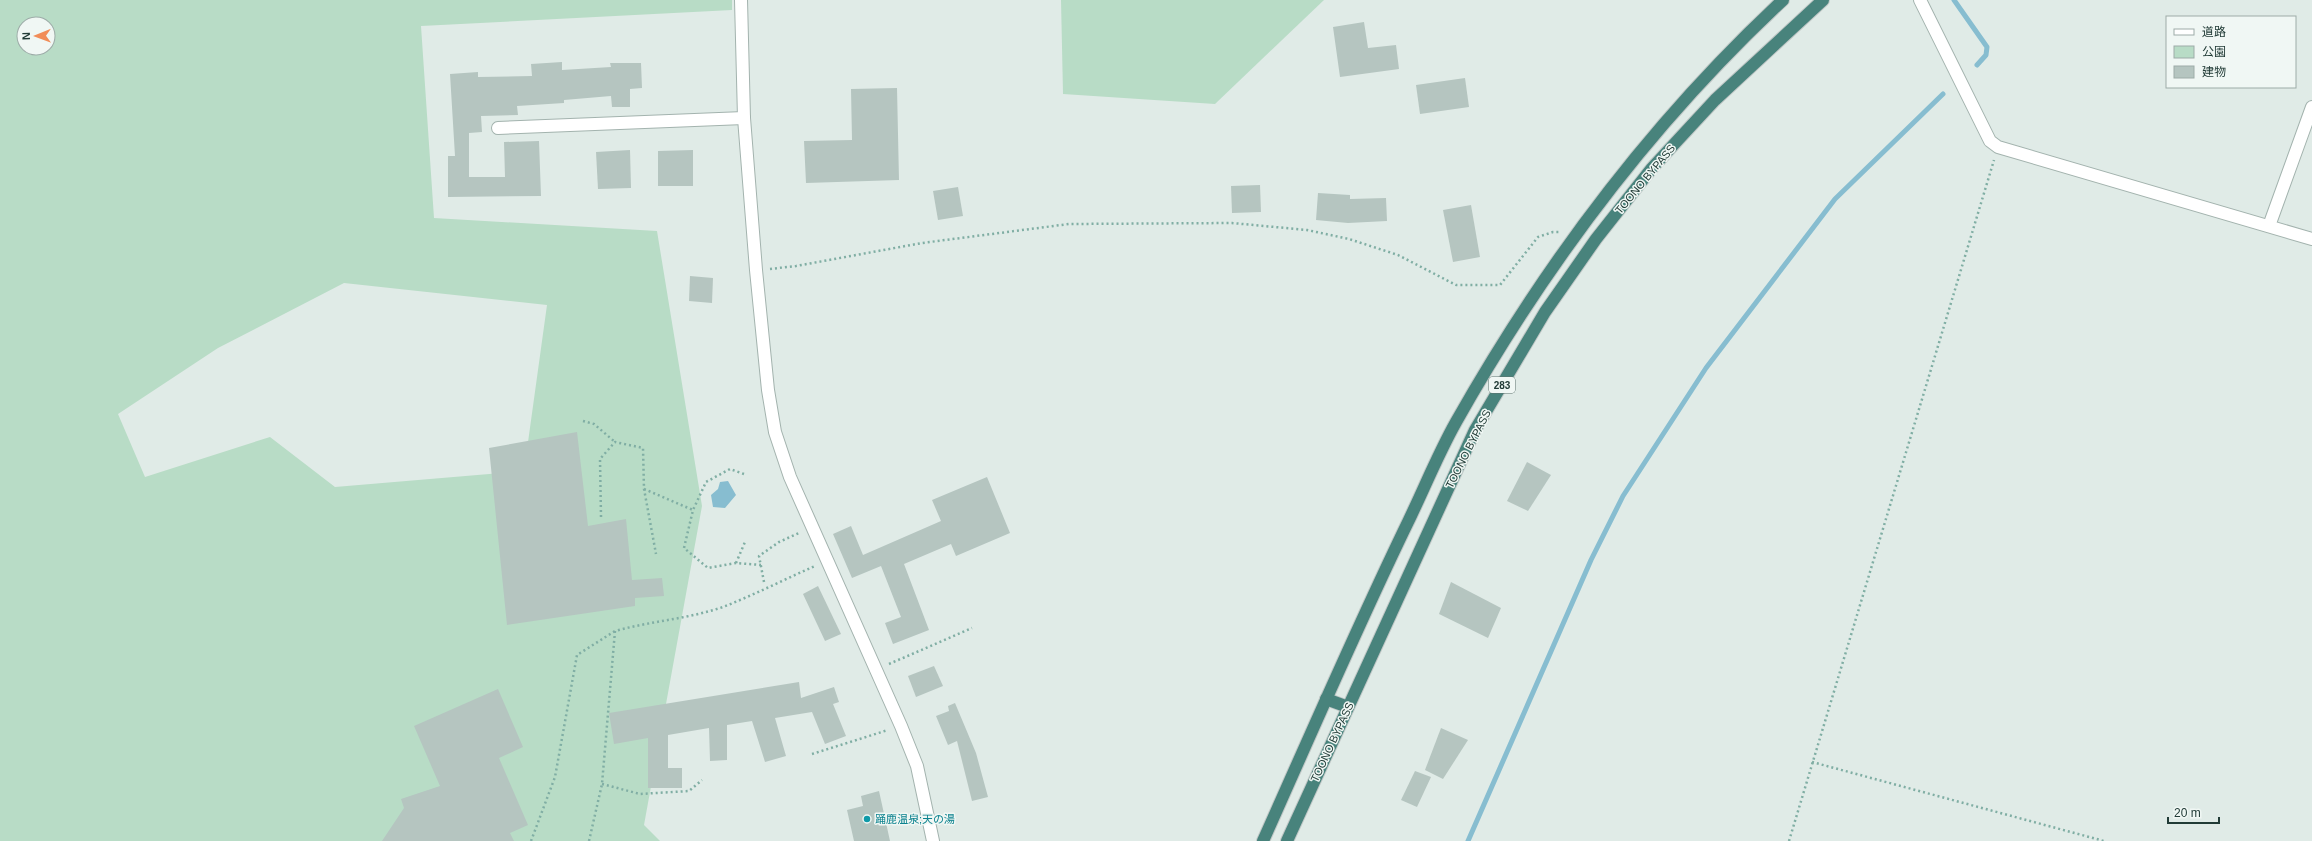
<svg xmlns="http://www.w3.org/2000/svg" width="2312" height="841" viewBox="0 0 2312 841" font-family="Helvetica,'Noto Sans JP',sans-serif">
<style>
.green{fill:#b8dcc6;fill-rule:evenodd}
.water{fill:#87bdd0}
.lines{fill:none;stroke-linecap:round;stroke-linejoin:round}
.stream{stroke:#87bdd0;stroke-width:5}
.building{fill:#b5c5c0}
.minor-casing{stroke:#a3b3ae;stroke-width:14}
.tertiary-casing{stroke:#a3b3ae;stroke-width:14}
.trunk-casing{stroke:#c1c8c7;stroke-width:14}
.path{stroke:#80aea4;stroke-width:2.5;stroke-dasharray:2 3;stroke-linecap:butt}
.minor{stroke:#fff;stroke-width:12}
.tertiary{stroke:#fff;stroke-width:12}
.trunk{stroke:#48837c;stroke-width:12}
.culture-dot{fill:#0f9aa8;stroke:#f0f7f4;stroke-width:1.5}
.labels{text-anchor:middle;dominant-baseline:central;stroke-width:3;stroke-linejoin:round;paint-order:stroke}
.shield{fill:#f0f7f4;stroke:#5f736f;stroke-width:1}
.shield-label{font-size:10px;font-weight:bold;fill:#213b36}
.street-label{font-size:11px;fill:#213b36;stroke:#f0f7f4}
.culture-label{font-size:11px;fill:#0d838f;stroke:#f0f7f4;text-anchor:start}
</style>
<rect width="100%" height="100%" fill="#e0ebe7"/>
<!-- green -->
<g class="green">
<path d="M0 0H732V10L421 26 434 218 657 231 702 506 644 825 660 841H0ZM24 24H48V48H24ZM344 283 547 305 524 471 335 487 270 437 145 477 118 414 218 348Z"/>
<polygon points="1061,0 1324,0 1215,104 1063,94"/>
</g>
<!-- water -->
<polygon class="water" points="728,481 736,495 725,508 713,507 711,495 718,489 720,482"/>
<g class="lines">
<!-- stream -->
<g class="stream">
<polyline points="1954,0 1987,47 1986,55 1977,65"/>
<polyline points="1468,841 1591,560 1623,496 1706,368 1835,199 1943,94"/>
</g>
</g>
<!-- building -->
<g class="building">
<polygon points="1364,22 1368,48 1396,45 1399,69 1340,77 1333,27"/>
<polygon points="562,62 562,70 611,67 610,63 641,63 642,88 630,89 630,107 612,107 611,96 564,100 564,103 517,106 518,115 481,116 482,132 469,133 469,177 505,177 504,142 539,141 541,196 448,197 448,156 455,156 450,74 478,72 478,77 532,76 531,64"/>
<polygon points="1465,78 1469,107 1420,114 1416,85"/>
<polygon points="897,88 899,180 806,183 804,141 852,140 851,89"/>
<polygon points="630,150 631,188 598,189 596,152"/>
<polygon points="693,150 693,186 658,186 658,151"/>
<polygon points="1260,185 1261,212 1232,213 1231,186"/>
<polygon points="958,187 963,216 938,220 933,191"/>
<polygon points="1318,193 1350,195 1350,199 1386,198 1387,221 1348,223 1316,220"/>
<polygon points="1471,205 1480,257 1453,262 1443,210"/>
<polygon points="690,276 713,278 712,303 689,301"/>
<polygon points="577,432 588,526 626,519 632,580 662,578 664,596 635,598 635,606 507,625 489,448"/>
<polygon points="1527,462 1551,475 1528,511 1507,501"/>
<polygon points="987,477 1010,533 956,556 951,544 904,564 929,630 893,644 885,623 901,617 881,566 852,578 833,534 851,526 863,555 941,521 932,500"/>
<polygon points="1451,582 1501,608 1488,638 1439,614"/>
<polygon points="818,586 841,634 825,641 803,594"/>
<polygon points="934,666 943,686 916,697 908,676"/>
<polygon points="799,682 801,698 834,687 839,702 833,704 846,736 825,744 812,712 775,718 786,756 765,762 752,721 727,725 727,760 710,761 709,728 668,735 668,768 682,768 682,788 648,788 648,738 614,744 609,713"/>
<polygon points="498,689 523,747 499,758 528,825 510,833 514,841 382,841 404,808 401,799 440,786 414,726"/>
<polygon points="955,703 976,753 988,797 972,801 957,741 948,745 936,716 949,711 948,706"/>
<polygon points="1441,728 1468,740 1443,779 1425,770"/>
<polygon points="1415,771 1431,777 1417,807 1401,800"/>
<polygon points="879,791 890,841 854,841 847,810 863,806 861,796"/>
</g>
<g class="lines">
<!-- minor casing -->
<g class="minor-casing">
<g id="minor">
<polyline points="1920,0 1990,141 1998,147 2312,239"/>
<polyline points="498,128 744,118"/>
<polyline points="2269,226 2312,107"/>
</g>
</g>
<!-- tertiary casing -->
<g class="tertiary-casing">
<polyline id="tertiary" points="741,0 744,118 756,270 768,390 775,432 790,477 901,726 917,766 933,841"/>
</g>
<!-- trunk casing -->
<g class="trunk-casing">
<g id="trunk">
<polyline points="1326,699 1348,707"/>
<path d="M1263 841C1311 734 1357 627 1408 522 1424 489 1438 454 1456 422 1544 266 1652 122 1783 0"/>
<polyline points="1287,841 1475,430 1545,312 1596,239 1652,168 1715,100 1823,0"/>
</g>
</g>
<!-- path -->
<g class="path">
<polyline points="770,269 796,266 922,243 1069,224 1232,223 1307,230 1349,239 1398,255 1456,285 1500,285 1538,237 1553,232 1560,232"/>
<polyline points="583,421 594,424 615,442"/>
<polyline points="744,474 730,469 706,482 693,510 684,548 708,568 736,563 761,565"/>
<polyline points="644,489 693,510"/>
<polyline points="601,517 600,459 615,442 643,448 644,489 656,554"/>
<polyline points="736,563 745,542"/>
<polyline points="764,582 759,556 779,542 799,533"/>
<polyline points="889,664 972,628"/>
<polyline points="812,754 888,730"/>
<polyline points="1812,762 2104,841"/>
<polyline points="602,784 640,794 689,791 702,780"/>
<polyline points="531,841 555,777 577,655 615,631"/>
<path d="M589 841 602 784 615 631C651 621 688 619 723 607 754 595 785 579 815 566"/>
<polyline points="1789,841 1994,160"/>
</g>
<!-- minor -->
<use href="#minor" class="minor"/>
<!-- tertiary -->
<use href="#tertiary" class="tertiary"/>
<!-- trunk -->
<use href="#trunk" class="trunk"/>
</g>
<!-- markers -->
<circle class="culture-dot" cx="867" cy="819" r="4"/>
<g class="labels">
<!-- shield labels -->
<rect class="shield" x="1489" y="377" width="26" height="16" rx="3"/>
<g class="shield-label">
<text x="1502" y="385">283</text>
</g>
<!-- street labels -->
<g class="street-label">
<text transform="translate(1645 179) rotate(-50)">TOONO BYPASS</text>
<text transform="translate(1468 449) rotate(-63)">TOONO BYPASS</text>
<text transform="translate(1332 742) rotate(-65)">TOONO BYPASS</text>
</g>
<!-- culture labels -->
<g class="culture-label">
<text x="875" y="819">踊鹿温泉;天の湯</text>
</g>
</g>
<!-- legend -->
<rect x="2166" y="16" width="130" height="72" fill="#f0f7f4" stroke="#9daca8"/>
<rect x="2174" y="29" width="20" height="6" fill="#ffffff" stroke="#9daca8"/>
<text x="2202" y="36" font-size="12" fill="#213b36">道路</text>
<rect x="2174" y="46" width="20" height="12" fill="#b8dcc6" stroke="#9daca8"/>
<text x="2202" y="56" font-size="12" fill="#213b36">公園</text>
<rect x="2174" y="66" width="20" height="12" fill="#b5c5c0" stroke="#9daca8"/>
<text x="2202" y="76" font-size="12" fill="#213b36">建物</text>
<!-- north arrow -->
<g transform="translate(36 36) rotate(269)"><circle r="19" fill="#f0f7f4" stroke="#9daca8"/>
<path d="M0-3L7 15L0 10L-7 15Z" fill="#f18d58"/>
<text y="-6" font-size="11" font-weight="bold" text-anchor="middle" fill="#213b36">N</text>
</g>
<!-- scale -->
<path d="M2168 817v6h51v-6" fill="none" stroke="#213b36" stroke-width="2"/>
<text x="2174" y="817" font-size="12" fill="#213b36" stroke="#f0f7f4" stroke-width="3" paint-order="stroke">20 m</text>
</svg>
